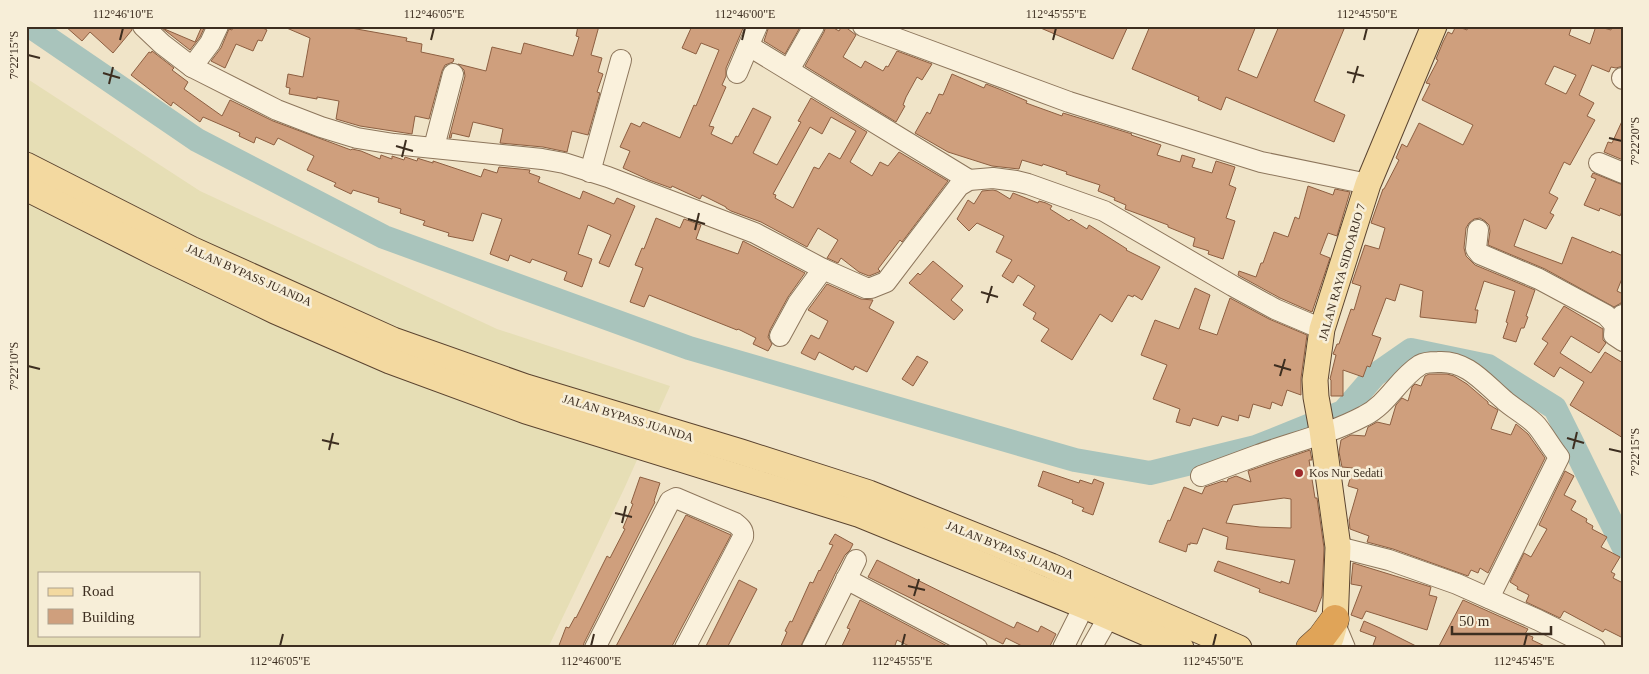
<svg xmlns="http://www.w3.org/2000/svg" width="1649" height="674" viewBox="0 0 1649 674" font-family="'Times New Roman',serif">
<style>
.farmland{fill:#e6deb5;fill-rule:evenodd}
.lines{fill:none;stroke-linecap:round;stroke-linejoin:round}
.river{stroke:#a9c4bc;stroke-width:24}
.building{fill:#cf9f7d;stroke:#8d5f41;fill-rule:evenodd}
.minor-casing{stroke:#8d765c;stroke-width:22}
.major-casing{stroke:#5b4430;stroke-width:27}
.highway-casing{stroke:#5b4430;stroke-width:29}
.minor{stroke:#faf1dc;stroke-width:20}
.major{stroke:#f3d9a0;stroke-width:25}
.highway{stroke:#e0a458;stroke-width:28}
.ticks{fill:none;stroke:#3d2e20;stroke-width:2}
.poi-dot{fill:#9e2a2b;stroke:#f7eed8;stroke-width:2}
.labels{text-anchor:middle;dominant-baseline:central;stroke-width:5;stroke-linejoin:round;paint-order:stroke}
.street-label{font-size:12px;fill:#3d2e20;stroke:#f7eed8}
.poi-label{font-size:12px;fill:#3d2e20;stroke:#f7eed8;text-anchor:start}
.neatline{fill:none;stroke:#3d2e20;stroke-width:2}
.ticks-label{font-size:12px;text-anchor:middle;fill:#3d2e20}
</style>
<rect width="100%" height="100%" fill="#f0e4c8"/>
<!-- farmland -->
<path class="farmland" d="M26 78 200 191 497 329 670 386 624 489 548 648H26ZM39 573H199V635H39Z"/>
<g class="lines">
<!-- river -->
<polyline class="river" points="30,26 197,140 384,237 689,348 1075,460 1150,473 1256,447 1343,412 1375,375 1411,350 1488,366 1555,408 1623,546"/>
</g>
<!-- building -->
<g class="building">
<polygon points="65,26 131,26 132,30 113,53 90,32 82,41"/>
<polygon points="202,26 205,26 200,37 190,50 162,28 195,42"/>
<polygon points="233,26 259,26 267,30 262,41 258,40 253,51 236,44 225,68 211,61 221,48 229,29 232,30"/>
<polygon points="282,26 351,26 351,28 407,38 406,41 422,44 421,52 454,59 453,62 445,65 442,71 429,119 415,116 412,134 360,126 336,119 339,101 317,97 317,99 289,94 290,88 286,87 288,74 303,77 310,38"/>
<polygon points="578,26 599,26 591,55 602,58 598,72 603,74 597,92 600,93 588,135 572,131 567,152 543,147 500,143 503,129 473,122 469,137 452,133 451,138 449,138 465,76 464,70 458,64 486,71 492,47 521,54 524,43 573,56 579,37 576,36"/>
<path d="M692 26H744L726 68V76L722 85 726 87 709 126 714 127 711 134 732 144 736 136 738 137 753 108 771 117 753 153 777 165 801 122 798 121 811 98 867 132 850 162 872 176 880 162 888 166 899 152 948 181 902 242 900 240 878 269 880 271 879 272 869 276 859 272 841 258 838 263 827 258 838 240 818 228 807 247 761 222 731 211 726 208V207L702 195 700 199 672 186 671 188 649 180 623 168 630 151 620 147 631 123 640 127 643 122 680 138 694 105 696 106 719 50 701 43 696 54 682 48ZM831 117 856 131 840 159 829 153 819 169 814 167 793 208 775 198 776 195 773 194 810 127 822 134Z"/>
<polygon points="769,26 794,26 799,29 785,54 764,41"/>
<polygon points="826,26 830,26 839,31 842,26 844,26 856,35 843,57 861,68 865,61 883,71 886,66 888,67 897,51 932,64 922,80 917,77 906,97 903,105 905,106 896,122 805,66 824,32"/>
<polygon points="1036,26 1128,26 1113,59"/>
<polygon points="1150,26 1256,26 1238,70 1257,78 1279,26 1338,26 1344,29 1314,101 1345,115 1334,142 1226,97 1221,110 1198,100 1199,97 1132,69"/>
<path d="M1456 26 1467 30 1468 26H1572L1569 35 1590 44 1596 26 1611 30 1612 26H1623V66L1616 68 1611 67 1609 72 1592 65 1579 95 1594 103 1587 116 1595 120 1570 165 1564 162 1549 193 1558 198 1550 213 1554 215 1546 229 1524 219 1514 246 1562 264 1572 237 1611 253 1612 251 1623 256V276L1617 291 1623 294V300L1621 303 1614 307 1545 269 1488 245 1490 231 1489 225 1485 221 1480 218 1474 219 1469 223 1466 228 1464 248 1466 256 1475 265 1535 290 1526 316 1528 317 1524 328H1521L1516 342 1503 338 1508 323 1506 322 1515 291 1484 281 1475 310H1478L1476 323 1420 317 1423 291 1400 284 1395 301 1386 298 1382 309 1372 335 1381 338 1370 367 1367 366 1363 377 1343 370V396H1331V380L1330 379 1336 355 1333 354 1337 344H1339L1340 341 1351 309 1354 310 1361 286 1352 283 1365 245 1379 249 1385 228 1371 223 1383 189H1384L1399 160 1396 158 1402 144 1407 147 1419 123 1463 145 1473 125 1422 100 1430 84 1426 83 1438 60 1436 59 1443 42 1448 32 1452 34ZM1554 66 1576 75 1566 94 1545 84Z"/>
<polygon points="152,51 174,68 172,70 188,82 184,89 222,116 230,100 273,121 351,150 352,149 361,151 380,159 381,155 392,159 392,156 404,160 405,157 417,161 418,158 420,159 433,163 433,161 481,177 484,169 497,173 499,167 530,170 529,173 540,177 538,182 580,199 583,191 614,204 617,198 635,206 609,267 599,263 611,235 588,225 578,254 592,259 582,287 564,280 567,272 532,259 530,263 510,255 508,261 490,254 502,219 482,213 473,241 448,236 449,233 423,225 425,221 400,213 401,209 378,202 379,198 353,190 351,194 334,186 336,183 307,170 314,156 278,138 274,145 256,137 254,143 239,136 240,133 203,117 200,122 173,102 171,106 131,75 149,52 151,53"/>
<polygon points="952,74 984,88 986,84 999,89 1027,101 1026,103 1062,116 1063,113 1132,134 1131,135 1161,145 1157,155 1180,162 1182,155 1195,159 1192,167 1212,173 1216,161 1235,167 1229,185 1236,188 1226,218 1235,221 1223,259 1208,254 1209,251 1193,246 1195,238 1168,227 1168,225 1125,209 1126,205 1114,200 1115,198 1098,191 1100,185 1066,174 1067,172 1043,164 1042,166 1022,160 1019,169 992,166 948,152 915,133 927,112 930,114 939,94 943,95"/>
<polygon points="1623,119 1623,160 1604,152 1608,142 1612,143"/>
<polygon points="1593,173 1623,185 1623,209 1620,216 1600,208 1599,211 1584,205 1596,179 1591,177"/>
<polygon points="1308,186 1333,195 1335,189 1350,192 1337,236 1328,233 1320,254 1330,258 1312,312 1280,298 1238,275 1239,271 1256,277 1261,263 1263,263 1274,232 1288,237 1295,217 1299,219"/>
<polygon points="993,190 997,191 1010,199 1013,193 1038,203 1039,201 1046,203 1052,206 1050,209 1069,221 1071,219 1087,229 1089,225 1127,249 1126,250 1160,267 1142,300 1134,295 1133,297 1128,295 1112,322 1100,314 1072,360 1041,341 1049,329 1033,319 1036,313 1023,305 1035,286 1018,275 1013,283 1002,276 1012,260 996,252 1004,236 977,223 969,231 957,219 968,200 974,204 982,191"/>
<polygon points="656,218 680,228 684,219 701,225 696,239 738,254 743,241 805,273 788,297 770,330 768,337 772,344 768,351 753,344 756,338 738,329 737,330 649,295 644,307 630,302 643,268 635,265 642,248 644,249"/>
<polygon points="933,261 963,286 951,300 963,310 954,320 909,283 918,273 920,275"/>
<polygon points="827,284 861,299 873,300 869,308 894,322 867,372 855,366 853,370 819,352 815,360 801,353 811,335 819,339 828,321 808,310"/>
<polygon points="1195,288 1210,295 1199,329 1217,335 1230,298 1269,319 1307,335 1301,378 1301,395 1287,390 1282,406 1272,402 1270,409 1253,404 1249,418 1239,415 1238,421 1222,416 1218,426 1193,418 1190,426 1176,422 1180,409 1153,399 1167,365 1141,355 1155,320 1179,329"/>
<polygon points="1564,306 1603,329 1603,340 1606,343 1599,353 1571,336 1560,353 1591,373 1605,352 1623,363 1623,438 1570,405 1584,382 1560,367 1554,377 1534,364 1548,343 1542,339"/>
<polygon points="917,356 928,362 913,386 902,379"/>
<polygon points="1429,374 1447,374 1454,376 1467,384 1488,402 1488,404 1498,410 1491,429 1511,435 1516,424 1528,434 1545,458 1488,573 1480,568 1478,573 1471,570 1468,576 1393,549 1367,542 1369,536 1350,529 1349,520 1358,489 1348,486 1353,468 1342,467 1339,452 1341,440 1351,435 1365,436 1368,427 1377,422 1390,425 1396,405 1402,398 1408,401 1412,387 1415,384 1421,386 1425,376"/>
<path d="M1310 450 1312 460H1309L1315 498H1317L1324 548 1322 596 1316 612 1259 592 1260 589 1214 571 1218 561 1281 583V581L1289 584 1295 560 1226 549 1228 537 1203 528 1197 544 1190 543V545L1188 544 1186 552 1159 542 1168 520 1170 521 1184 487 1202 494 1205 487 1223 481 1227 482 1228 479 1236 476 1251 482 1248 471ZM1284 498 1291 499V528L1260 527 1226 523 1233 505Z"/>
<polygon points="1043,471 1079,483 1080,480 1092,484 1094,479 1104,483 1093,515 1082,511 1084,508 1072,503 1073,500 1038,486"/>
<polygon points="1565,471 1574,476 1564,495 1576,501 1571,510 1587,519 1586,522 1593,526 1592,529 1607,537 1601,547 1620,557 1611,572 1615,574 1613,578 1623,583 1623,638 1605,629 1603,632 1564,611 1560,618 1526,602 1529,595 1517,589 1518,587 1510,582 1524,553 1531,557 1547,529 1539,525"/>
<polygon points="640,477 660,483 654,501 655,502 584,643 583,648 558,648 566,627 569,628 575,617 576,618 607,556 610,558 625,529 623,528 633,504 631,503"/>
<polygon points="686,515 731,535 683,625 671,648 615,648"/>
<polygon points="835,534 853,544 850,550 845,555 835,574 800,648 780,648 787,632 785,631 790,621 792,622 810,582 813,583 819,570 820,571 833,545 829,544"/>
<polygon points="877,560 1014,628 1017,622 1038,632 1041,626 1056,634 1049,648 1026,648 1006,638 1003,644 868,577"/>
<polygon points="1353,563 1431,587 1429,595 1437,597 1427,630 1366,611 1362,619 1351,615 1362,586 1351,584"/>
<polygon points="739,580 757,589 730,642 727,648 705,648"/>
<polygon points="860,600 951,648 913,648 897,640 894,648 841,648 850,629 847,628"/>
<polygon points="1463,600 1528,629 1525,634 1533,637 1532,640 1549,648 1438,648"/>
<polygon points="1364,621 1380,628 1420,648 1372,648 1376,637 1360,631"/>
</g>
<g class="lines">
<!-- minor casing -->
<g class="minor-casing">
<g id="minor">
<polyline points="143,26 162,44 192,67 277,110 321,127 357,138 394,144 542,159 564,163 608,177 755,233 823,269 866,288 871,288 886,282 959,186 969,180 993,178 1016,181 1028,184 1104,211 1233,286 1275,309 1322,329"/>
<polyline points="863,26 1069,102 1261,162 1368,184"/>
<polyline points="749,46 969,180"/>
<polyline points="192,67 210,43 218,26"/>
<polyline points="789,70 814,26"/>
<polyline points="737,73 757,26"/>
<polyline points="1622,78 1623,79"/>
<polyline points="434,147 453,74"/>
<polyline points="1599,163 1623,173"/>
<polyline points="590,172 621,60"/>
<polyline points="1478,230 1476,249 1480,254 1539,279 1606,315 1615,325"/>
<polyline points="1622,315 1615,325 1614,335 1623,341"/>
<polyline points="780,336 798,303 823,269"/>
<path d="M1201 476C1220 469 1239 462 1258 455 1294 442 1330 434 1364 416 1388 404 1398 379 1420 365 1425 362 1432 362 1438 362 1467 360 1484 383 1504 400 1514 409 1528 416 1537 426 1545 436 1551 447 1559 457L1489 598"/>
<polyline points="1338,547 1389,560 1457,584 1538,620 1595,648"/>
<polyline points="846,579 977,648"/>
<polyline points="1335,624 1345,648"/>
<path d="M595 648 670 501 676 498 735 523C740 527 744 530 743 537L685 648"/>
<polyline points="812,648 856,560"/>
<polyline points="1063,648 1084,606"/>
<polyline points="1091,648 1108,618"/>
</g>
</g>
<!-- major casing -->
<g class="major-casing">
<g id="major">
<polyline points="26,165 191,249 393,340 526,387 741,452 869,493 1051,566 1239,648"/>
<polyline points="26,188 157,254 275,311 390,361 526,411 858,514 1084,606 1181,648"/>
<polyline points="1331,638 1335,624 1338,547 1322,430 1316,397 1315,380 1322,329 1368,184 1434,26"/>
</g>
</g>
<!-- highway casing -->
<g class="highway-casing">
<polyline id="highway" points="1310,648 1321,638 1335,619"/>
</g>
<!-- minor -->
<use href="#minor" class="minor"/>
<!-- major -->
<use href="#major" class="major"/>
<!-- highway -->
<use href="#highway" class="highway"/>
</g>
<!-- ticks -->
<path class="ticks" d="M120 40 123 28M431 40 434 28M742 40 745 28M1053 40 1056 28M1364 40 1367 28M28 55 40 58M1347 72 1364 76M103 73 120 78M1353 83 1358 66M109 84 113 67M1609 138 1622 141M396 146 413 151M402 157 406 140M688 219 705 224M695 230 699 213M981 292 998 297M987 303 992 286M1274 365 1291 370M28 366 40 369M1280 376 1285 359M1567 438 1584 443M322 440 339 444M1573 449 1577 432M1609 449 1622 452M329 450 333 433M615 513 632 517M622 523 626 506M908 586 925 590M914 596 919 579M280 646 283 634M591 646 594 634M902 646 905 634M1213 646 1216 634M1524 646 1527 634"/>
<!-- markers -->
<circle class="poi-dot" cx="1299" cy="473" r="5"/>
<g class="labels">
<!-- street labels -->
<g class="street-label">
<text transform="translate(1342 272) rotate(-74)">JALAN RAYA SIDOARJO 7</text>
<text transform="translate(249 275) rotate(24)">JALAN BYPASS JUANDA</text>
<text transform="translate(628 418) rotate(17)">JALAN BYPASS JUANDA</text>
<text transform="translate(1010 550) rotate(22)">JALAN BYPASS JUANDA</text>
</g>
<!-- poi labels -->
<g class="poi-label">
<text x="1309" y="473">Kos Nur Sedati</text>
</g>
</g>
<!-- border -->
<rect width="1649" height="674" fill="none" stroke="#f7eed8" stroke-width="55"/>
<!-- legend -->
<rect x="38" y="572" width="162" height="65" fill="#f7eed8" stroke="#ada18e"/>
<rect x="48" y="588" width="25" height="8" fill="#f3d9a0" stroke="#ada18e"/>
<text x="82" y="596" font-size="15" fill="#3d2e20">Road</text>
<rect x="48" y="609" width="25" height="15" fill="#cf9f7d" stroke="#ada18e"/>
<text x="82" y="622" font-size="15" fill="#3d2e20">Building</text>
<!-- scale -->
<path d="M1452 626v8h99v-8" fill="none" stroke="#3d2e20" stroke-width="2.5"/>
<text x="1459" y="626" font-size="15" fill="#3d2e20" stroke="#f7eed8" stroke-width="4" paint-order="stroke">50 m</text>
<rect x="28" y="28" width="1594" height="618" class="neatline"/>
<g class="ticks-label">
<text x="123" y="18">112°46'10"E</text>
<text x="434" y="18">112°46'05"E</text>
<text x="745" y="18">112°46'00"E</text>
<text x="1056" y="18">112°45'55"E</text>
<text x="1367" y="18">112°45'50"E</text>
<text transform="translate(14 55) rotate(-90)" y="4">7°22'15"S</text>
<text transform="translate(1635 141) rotate(-90)" y="4">7°22'20"S</text>
<text transform="translate(14 366) rotate(-90)" y="4">7°22'10"S</text>
<text transform="translate(1635 452) rotate(-90)" y="4">7°22'15"S</text>
<text x="280" y="665">112°46'05"E</text>
<text x="591" y="665">112°46'00"E</text>
<text x="902" y="665">112°45'55"E</text>
<text x="1213" y="665">112°45'50"E</text>
<text x="1524" y="665">112°45'45"E</text>
</g>
</svg>
